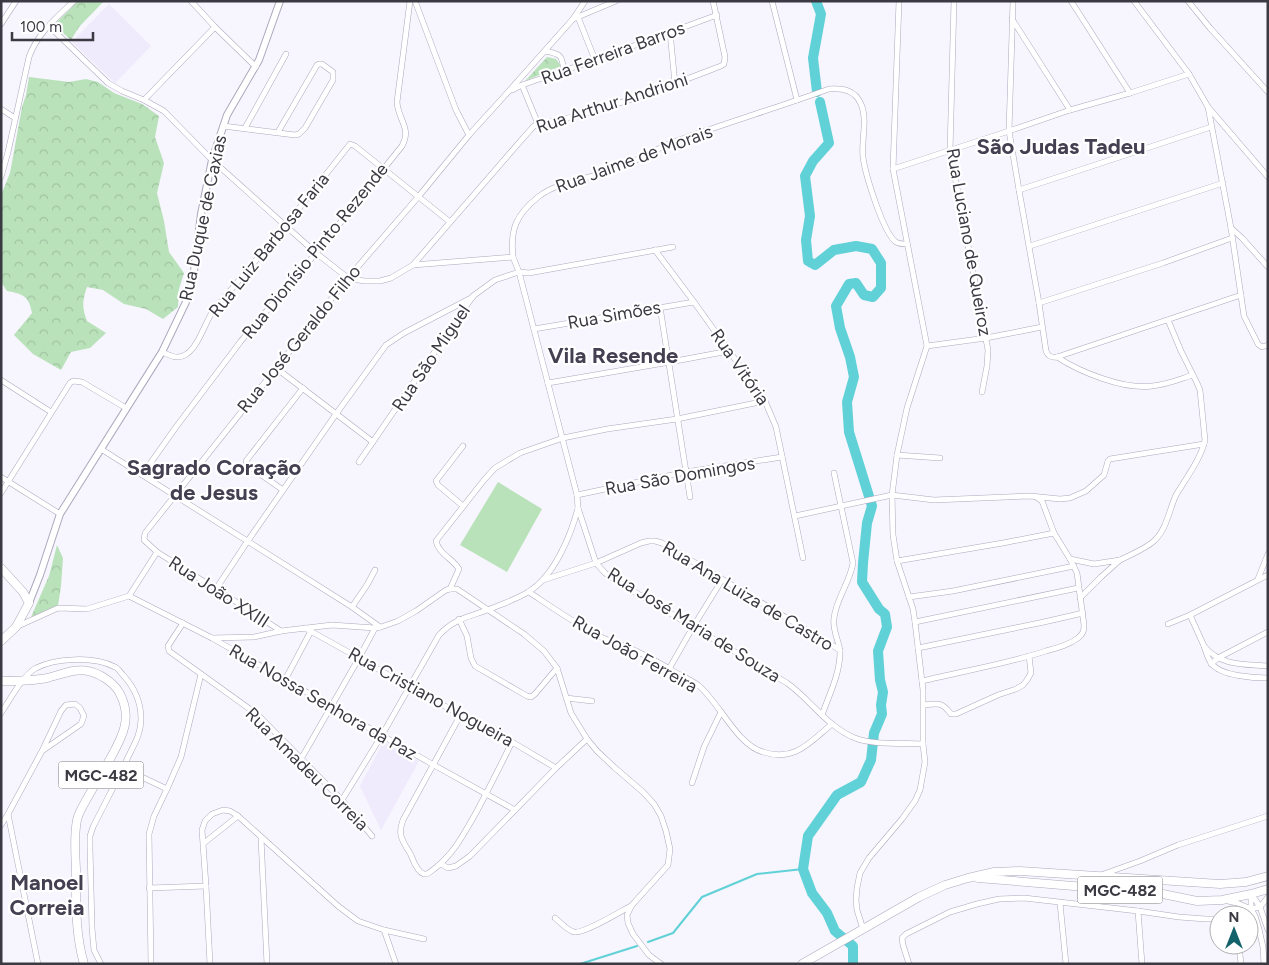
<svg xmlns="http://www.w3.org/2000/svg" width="1269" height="965" viewBox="0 0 1269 965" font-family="Figtree,sans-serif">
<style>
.built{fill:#efeafc}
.grass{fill:#b9e2ba}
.forest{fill:url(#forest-crowns)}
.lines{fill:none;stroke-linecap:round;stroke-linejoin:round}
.stream{stroke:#60d1d7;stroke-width:2}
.river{stroke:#60d1d7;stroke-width:10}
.minor-casing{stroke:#aea8bd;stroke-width:6}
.tertiary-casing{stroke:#aea8bd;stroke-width:8}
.trunk-casing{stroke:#aea8bd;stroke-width:9}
.minor{stroke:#fff;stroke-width:5}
.tertiary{stroke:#fff;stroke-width:6}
.trunk{stroke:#fff;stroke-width:8}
.labels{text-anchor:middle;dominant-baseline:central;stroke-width:4.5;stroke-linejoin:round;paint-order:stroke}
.shield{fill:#fff;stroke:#76747b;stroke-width:1}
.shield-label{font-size:16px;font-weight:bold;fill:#3b3942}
.street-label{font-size:18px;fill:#3b3942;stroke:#fff}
.district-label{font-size:22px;font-weight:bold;fill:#443f51;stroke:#fff}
</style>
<defs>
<pattern id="forest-crowns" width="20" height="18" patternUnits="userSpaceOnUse" patternTransform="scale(1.25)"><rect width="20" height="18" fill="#b9e2ba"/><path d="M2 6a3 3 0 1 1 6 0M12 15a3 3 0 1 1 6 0" fill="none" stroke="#a0c3a1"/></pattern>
</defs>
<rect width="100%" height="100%" fill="#f7f5fe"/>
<!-- built -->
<g class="built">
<polygon points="109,4 151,46 115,83 72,42"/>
<polygon points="384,741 419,761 381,830 360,786"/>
</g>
<!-- grass -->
<polygon class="grass" points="498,482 542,509 507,572 460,545"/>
<!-- forest -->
<g class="forest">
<polygon points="78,1 104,1 79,27 71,40 54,25"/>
<polygon points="547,57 556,59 561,66 525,81"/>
<path d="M29 77 69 82 86 79 98 82 114 93 142 104 159 116 155 137 164 163 157 193 164 221 169 252 184 273 179 289 178 307 163 319 146 309 124 304 103 290 87 287C82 301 82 308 87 321L106 333 90 348 71 352 61 370 33 354 14 335 32 313C29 296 23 294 7 291L1 282V195L10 173 22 107 26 95Z"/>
<polygon points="57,545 63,558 61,586 58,606 31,617 49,576"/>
</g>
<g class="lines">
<!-- stream -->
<g class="stream">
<polyline points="648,942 673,933 702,897 757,874 803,869"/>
<polyline points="580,964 637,946"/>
</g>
<!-- river -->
<g class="river">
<polyline points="816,1 821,14 813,58 817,92"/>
<polyline points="820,102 829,143 813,161 805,176 810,216 806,240 808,261 815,265 834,250 856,246 872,249 881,263 881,288 873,297 864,295 856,283 849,284 836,306 840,328 850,357 854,377 847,402 849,432 872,506 867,523 863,563 862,582 879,609 885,614 887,627 878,651 880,680 883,692 881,705 882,714 874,733 871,760 861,782 837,795 808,836 803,869 812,893 827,913 835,931 853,946 853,964"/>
</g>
<!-- minor casing -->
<g class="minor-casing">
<g id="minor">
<polyline points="191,1 215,27 256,67"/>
<polyline points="415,1 456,110 469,135"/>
<polyline points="772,1 797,100"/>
<polyline points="954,1 950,151 988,350 987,366 982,392"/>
<path d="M1013 1 1009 131 1019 190 1039 303 1046 351C1048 356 1051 358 1057 357L1241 295"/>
<polyline points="1071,1 1130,93"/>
<polyline points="1134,1 1189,74 1208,107 1268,177"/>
<polyline points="1188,1 1210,28 1268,92"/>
<polyline points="578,17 595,60"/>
<polyline points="573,19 616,1"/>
<polyline points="1012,19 1070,110"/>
<polyline points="1,24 16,1"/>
<polyline points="49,26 108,83 122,91 144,100 164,111 212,160 316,253 348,278 364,281 380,281 391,278 413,265 513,257 519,272 529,273 673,247"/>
<polyline points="670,32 675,84"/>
<path d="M545 51C561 54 562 55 564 71"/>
<polyline points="522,85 538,124"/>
<polyline points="512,90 522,85 595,60 717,15"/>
<polyline points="144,100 215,27"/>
<polyline points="1208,107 1231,228 1244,316 1258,344 1262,347 1268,345"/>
<polyline points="1,109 15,118"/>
<polyline points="223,126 295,135 299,134 305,128 333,80 333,72 322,64 319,64 317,65 278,132"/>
<polyline points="245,128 286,54"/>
<polyline points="893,169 1009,131 1070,110 1130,93 1189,74"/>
<path d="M1 177 8 152 29 57C37 34 56 18 74 1"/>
<polyline points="1019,190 1211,127"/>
<polyline points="1231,228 1242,238 1268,267"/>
<polyline points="1030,246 1223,183"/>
<polyline points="655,250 694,302 765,401 776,427 803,558"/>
<path d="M513 257C510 229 516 215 538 197 560 180 590 179 616 169 635 162 652 151 671 143 723 124 776 108 829 89 843 88 855 90 861 104 868 120 861 140 863 157 865 173 883 233 896 242 899 244 903 244 907 244"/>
<path d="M413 265 524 137 534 126 538 124C552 121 566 119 579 115 628 102 674 84 721 66L724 64 725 57 713 1"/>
<polyline points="1039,303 1163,263 1232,238"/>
<polyline points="660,307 690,497"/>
<polyline points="534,329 694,302"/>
<polyline points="927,346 986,338 1042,327"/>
<path d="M162 352C167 354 172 357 177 357 196 358 204 323 213 311L285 226 350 144 355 146 450 222"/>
<path d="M1057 357C1080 372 1124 390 1152 386 1166 385 1180 379 1193 375"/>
<polyline points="276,368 373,442"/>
<polyline points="1,380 51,412"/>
<polyline points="548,383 670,362 729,351"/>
<polyline points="463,446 436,481 438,485 463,506"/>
<polyline points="101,449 352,607 380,627"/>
<polyline points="897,455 940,458"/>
<path d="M359 462 473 296 495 280 519 272 577 495 578 508 596 563 605 573 618 582 787 683C810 699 827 727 855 738 871 745 905 743 923 744"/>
<path d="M142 475 176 427 241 341 316 253 402 146C412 128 398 120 397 102L410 1"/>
<polyline points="1,477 60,514"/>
<polyline points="283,490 247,465 246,461 303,388"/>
<polyline points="1,493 70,383 73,381 82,382 126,408"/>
<polyline points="577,495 686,472 782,457"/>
<polyline points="795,516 892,495 934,500 1030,496 1060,499 1070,498 1086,491 1104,475 1108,461 1110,459 1204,444"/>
<polyline points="157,552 216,589 281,631"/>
<polyline points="1070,559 1094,564 1120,560 1101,577 1080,598"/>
<path d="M1120 560C1132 554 1145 549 1154 541 1167 529 1169 510 1176 495 1186 478 1201 459 1205 440L1200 390 1197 383 1181 351 1168 320"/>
<polyline points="897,561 1003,543 1054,533"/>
<polyline points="1258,579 1268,554"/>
<polyline points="543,580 596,563 641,543 649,541 655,541 662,543 840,650"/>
<polyline points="216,589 247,542 336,414 386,345 404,333 473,297"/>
<path d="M450 589 459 569C453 559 438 553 436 541L484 480 495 468 520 453 563 438 607 429 677 419 765 401"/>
<path d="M529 592C553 608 577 625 603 638 615 643 627 646 638 652 651 658 663 665 675 672 682 676 691 680 698 685 719 702 737 745 763 752 795 762 809 743 832 724"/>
<polyline points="129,596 157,552 144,540 145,533 348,278 419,196 469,135 509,91 573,19 585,1"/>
<polyline points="129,596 212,638 432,764 515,810"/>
<polyline points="909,597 953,591 1074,566"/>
<polyline points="352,607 367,585 375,570"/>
<polyline points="1190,615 1204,646"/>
<polyline points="459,619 467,636 471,658 475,666 527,696 531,697 535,694 557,668"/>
<polyline points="915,622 1078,588"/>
<polyline points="183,623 168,646 169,651 258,715 342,800 372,836"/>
<polyline points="1168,624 1190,615 1268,575"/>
<polyline points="16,627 58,608 87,609 129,596"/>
<polyline points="305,628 359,658 409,687 512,742 556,768"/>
<polyline points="212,638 254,637 281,631 332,625 375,628 381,627 398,621 416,611 446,590 450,589 457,589 524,634 544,651 557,668 571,713 587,739 597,751 614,767 643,792 654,804 661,816 666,831 670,849 668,865 632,905 627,915 628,923 633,934 649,955 661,964"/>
<polyline points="918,648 1044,622 1083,613"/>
<polyline points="1211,664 1218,658 1268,632"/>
<path d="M1268 666C1244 664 1220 666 1204 646 1206 652 1208 660 1212 664 1221 676 1254 678 1268 678"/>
<polyline points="669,669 693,627 722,580"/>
<polyline points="285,680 311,631"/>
<path d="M922 681C963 671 1006 664 1046 651 1057 648 1069 645 1078 638 1083 634 1084 631 1084 625L1077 573 1070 559 1054 533 1042 501 1036 497"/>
<polyline points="566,698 592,701"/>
<path d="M924 705C938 703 942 702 951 714H956L998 695 1016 689 1023 685 1027 680 1031 673 1029 656"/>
<path d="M1 713C10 700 22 676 36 668 56 658 94 656 115 667 118 668 120 672 123 675 134 687 141 702 141 719 141 733 135 743 129 755 118 779 105 803 93 827L90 836V848L92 928 94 950 101 964"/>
<path d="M461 714 403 820C397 836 403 841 411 855 413 860 417 872 424 874 428 875 431 871 434 869 454 854 465 832 477 811 489 788 501 765 512 742"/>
<path d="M822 715C829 695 840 674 840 652 839 640 832 630 834 618 836 599 850 582 853 563L834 473"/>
<polyline points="301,759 359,658 375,628"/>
<polyline points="123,768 167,789"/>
<polyline points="692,783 704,747 721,712"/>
<path d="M342 800 382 735 439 635C455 618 469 617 490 609 502 604 517 599 528 592 554 577 571 535 578 508"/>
<polyline points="1,825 8,814"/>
<polyline points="261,838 267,964"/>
<polyline points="204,843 238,816"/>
<polyline points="441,864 448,868 456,866 470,856 556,768 587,739"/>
<polyline points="1101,875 1140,861 1178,845 1268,816"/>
<polyline points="149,888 206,886"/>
<polyline points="1251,894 1251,909 1255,916 1259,929 1263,947 1264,964"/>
<polyline points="1252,895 1260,907 1268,930"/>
<polyline points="1228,901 1237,903 1251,909 1260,907 1268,897"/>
<polyline points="1060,903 1066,964"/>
<polyline points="1138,911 1142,964"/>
<path d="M555 918C560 922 567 930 574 932 584 934 621 911 631 906"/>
<polyline points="863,929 857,910 856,900 857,888 860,873 869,858 902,819 915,801 920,790 925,762 923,744 923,690 915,622 913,609 897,561 893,535 892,495 897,455 907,408 927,346 893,169 899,1"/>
<polyline points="384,930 396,964"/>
<polyline points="1239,945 1241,964"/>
<polyline points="38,964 8,814 42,751 61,711 66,705 75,704 80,708 84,716 81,724 42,751"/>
<polyline points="151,964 149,834 154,816 167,789 181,757 201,674"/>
<polyline points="210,964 206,886 202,830 205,821 212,814 223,810 230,811 238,816 338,906 358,921 384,930 424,939"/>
<polyline points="909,964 903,945 902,938 906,934 950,912 977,904 999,899 1024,898 1138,911 1179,917 1206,919 1219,919"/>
</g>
</g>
<!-- tertiary casing -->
<g class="tertiary-casing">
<polyline id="tertiary" points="29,603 40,575 60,514 162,352 186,302 193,279 201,214 212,160 227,115 259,60 280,1"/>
</g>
<!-- trunk casing -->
<g class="trunk-casing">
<g id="trunk">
<polyline points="1,568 23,592 29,603 16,627 1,641"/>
<path d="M1 681C17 681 32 681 47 678 60 675 75 668 88 671 99 673 113 682 119 692 133 717 123 736 110 759 103 771 96 783 89 795 85 803 79 811 77 820 74 835 75 853 76 869 76 901 75 933 84 964"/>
<polyline points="978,878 1158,893 1197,901 1222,900 1251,894 1268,889"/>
<polyline points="802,964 919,897 945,885 968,878 994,872 1020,871 1220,884 1246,882 1268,876"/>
</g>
</g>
<!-- minor -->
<use href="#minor" class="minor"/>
<!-- tertiary -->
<use href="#tertiary" class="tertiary"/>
<!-- trunk -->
<use href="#trunk" class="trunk"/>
</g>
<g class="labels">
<!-- shield labels -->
<g class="shield">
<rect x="58.5" y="761.5" width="85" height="27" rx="4"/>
<rect x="1077.5" y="876.5" width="85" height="27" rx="4"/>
</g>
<g class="shield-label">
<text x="101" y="775">MGC-482</text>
<text x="1120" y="890">MGC-482</text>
</g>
<!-- street labels -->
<g class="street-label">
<text transform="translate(613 53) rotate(-20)">Rua Ferreira Barros</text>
<text transform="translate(612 103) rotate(-18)">Rua Arthur Andrioni</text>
<text transform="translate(634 159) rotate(-20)">Rua Jaime de Morais</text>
<text transform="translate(203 218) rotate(-78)">Rua Duque de Caxias</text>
<text transform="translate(969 242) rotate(80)">Rua Luciano de Queiroz</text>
<text transform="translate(269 245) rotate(-51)">Rua Luiz Barbosa Faria</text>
<text transform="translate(315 251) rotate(-51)">Rua Dionísio Pinto Rezende</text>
<text transform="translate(614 315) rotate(-10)">Rua Simões</text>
<text transform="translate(299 339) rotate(-51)">Rua José Geraldo Filho</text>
<text transform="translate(431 358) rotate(-56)">Rua São Miguel</text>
<text transform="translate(740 367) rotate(55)">Rua Vitória</text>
<text transform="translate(680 476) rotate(-10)">Rua São Domingos</text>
<text transform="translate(219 592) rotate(33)">Rua João XXIII</text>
<text transform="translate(748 596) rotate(31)">Rua Ana Luiza de Castro</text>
<text transform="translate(694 625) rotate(32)">Rua José Maria de Souza</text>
<text transform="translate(635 654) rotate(29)">Rua João Ferreira</text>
<text transform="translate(431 697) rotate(29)">Rua Cristiano Nogueira</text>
<text transform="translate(323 702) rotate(30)">Rua Nossa Senhora da Paz</text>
<text transform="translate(307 769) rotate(45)">Rua Amadeu Correia</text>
</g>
<!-- district labels -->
<g class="district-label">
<text x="1061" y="146">São Judas Tadeu</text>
<text x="613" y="355">Vila Resende</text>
<text x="214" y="467">Sagrado Coração<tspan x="214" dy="25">de Jesus</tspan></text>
<text x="47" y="882">Manoel<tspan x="47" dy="25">Correia</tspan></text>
</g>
</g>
<!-- border -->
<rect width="1269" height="965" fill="none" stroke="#3b3942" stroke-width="5"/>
<!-- north arrow -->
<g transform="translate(1234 930)"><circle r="24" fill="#ffffff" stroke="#b1b0b3"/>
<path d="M0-4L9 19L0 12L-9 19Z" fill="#14636a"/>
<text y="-8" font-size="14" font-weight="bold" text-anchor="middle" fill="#3b3942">N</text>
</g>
<!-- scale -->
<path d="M12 32v8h81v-8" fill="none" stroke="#3b3942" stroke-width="2.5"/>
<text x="20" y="32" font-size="15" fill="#3b3942" stroke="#ffffff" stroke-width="4" paint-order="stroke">100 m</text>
</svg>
